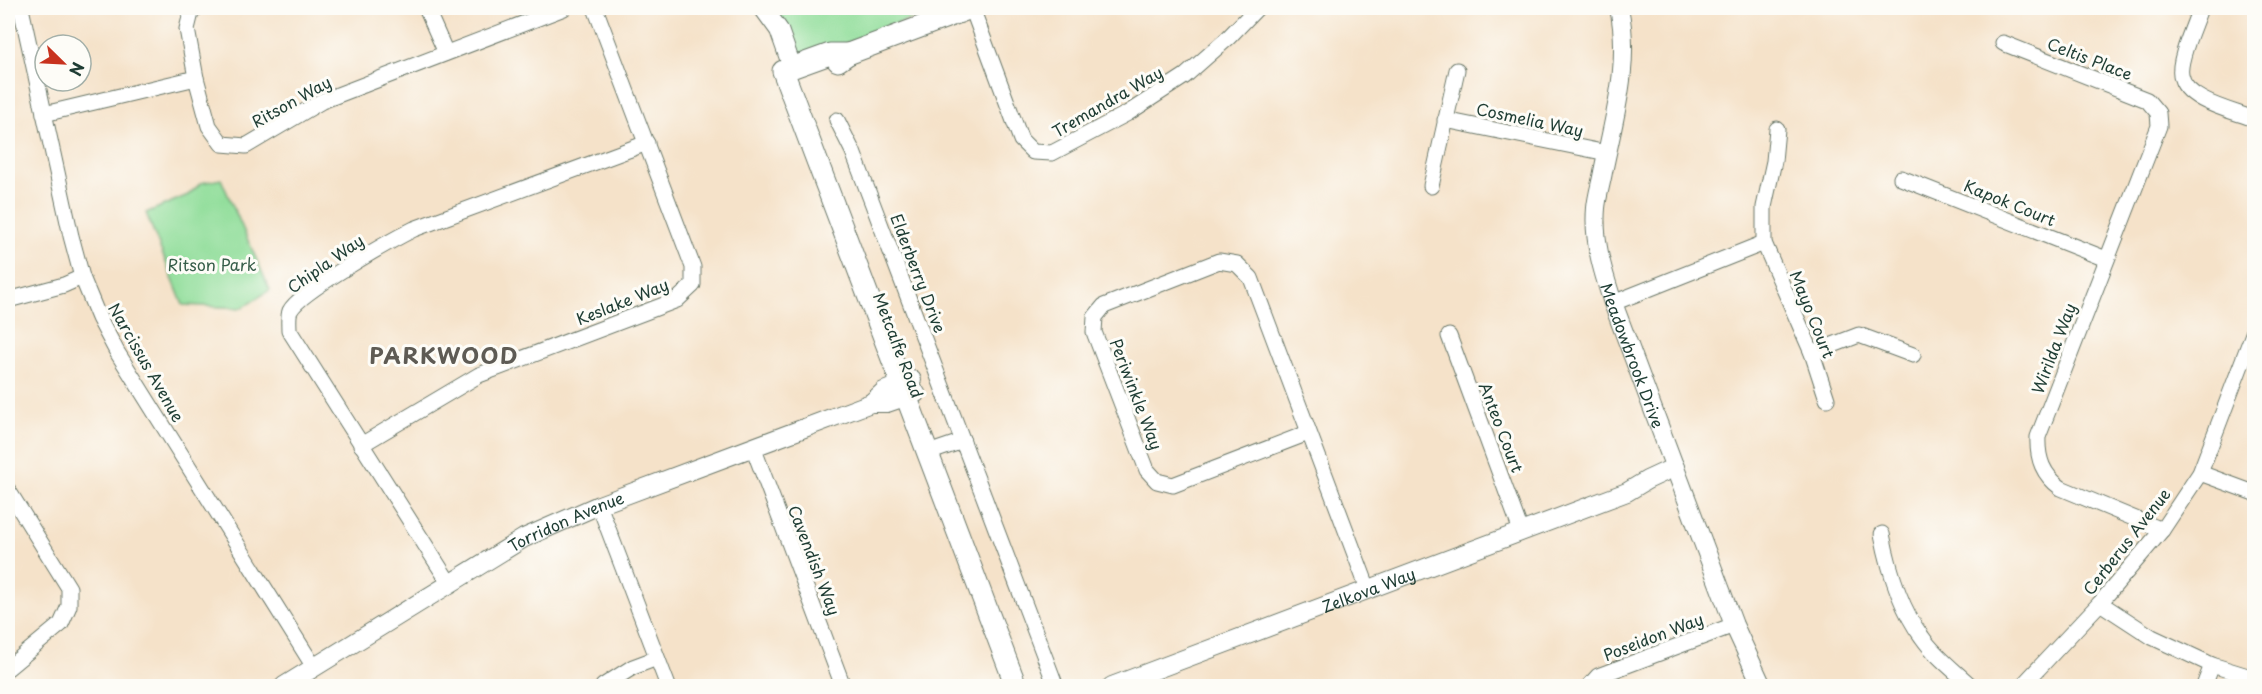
<svg xmlns="http://www.w3.org/2000/svg" width="2262" height="694" viewBox="0 0 2262 694" font-family="'Playpen Sans',sans-serif">
<style>
.green{fill:#92de9b;stroke:#588e68;stroke-width:1.5}
.lines{fill:none;stroke-linecap:round;stroke-linejoin:round}
.minor-casing{stroke:#6a7768;stroke-width:17}
.tertiary-casing{stroke:#6a7768;stroke-width:20}
.secondary-casing{stroke:#6a7768;stroke-width:23}
.minor{stroke:#fff;stroke-width:15}
.tertiary{stroke:#fff;stroke-width:18}
.secondary{stroke:#fff;stroke-width:21}
.labels{text-anchor:middle;dominant-baseline:central;stroke-width:6;stroke-linejoin:round;paint-order:stroke}
.street-label{font-size:16px;fill:#1f3d34;stroke:#fdfcf7}
.park-label{font-size:16px;fill:#365d49;stroke:#fdfcf7}
.district-label{font-size:22px;font-weight:bold;letter-spacing:1.5px;fill:#5e5b54;stroke:#fdfcf7}
</style>
<rect width="100%" height="100%" fill="#fdfcf7"/>
<filter id="ink" filterUnits="userSpaceOnUse"><feTurbulence type="fractalNoise" baseFrequency=".0167" numOctaves="2"/><feDisplacementMap in="SourceGraphic" scale="12" xChannelSelector="R" yChannelSelector="G"/><feConvolveMatrix kernelMatrix="1 2 1 2 8 2 1 2 1" color-interpolation-filters="sRGB"/></filter>
<filter id="wash" filterUnits="userSpaceOnUse"><feTurbulence type="fractalNoise" baseFrequency=".008" numOctaves="4" result="noise"/><feDisplacementMap in="SourceGraphic" scale="24" xChannelSelector="R" yChannelSelector="G"/><feGaussianBlur stdDeviation="1.35" result="paint"/><feColorMatrix in="noise" values="0 0 0 0 0 0 0 0 0 0 0 0 0 0 0 0 0 1.4 0 .05"/><feComposite in="paint" operator="in"/></filter>
<g filter="url(#wash)">
<rect width="100%" height="100%" fill="#f5e2c9"/>
<!-- green -->
<g class="green">
<polygon points="766,8 940,8 828,50 798,56 791,49"/>
<polygon points="221,179 270,290 242,308 183,305 146,213 188,195 201,183"/>
</g>
</g>
<g filter="url(#ink)">
<g class="lines">
<!-- minor casing -->
<g class="minor-casing">
<g id="minor">
<polyline points="21,8 71,236 82,277 99,318 117,352 314,667"/>
<polyline points="196,8 191,13 187,29 196,78 209,126 222,144 246,146 322,101 564,8"/>
<polyline points="426,8 446,53"/>
<polyline points="972,8 1021,140 1033,152 1052,153 1128,113 1185,76 1228,38 1257,8"/>
<path d="M2200 8C2195 24 2178 59 2181 75 2184 101 2234 111 2254 119"/>
<path d="M2003 43 2147 100 2158 113 2159 126 2038 437C2037 459 2043 475 2061 488L2162 530"/>
<polyline points="44,114 196,78"/>
<polyline points="837,120 853,152 1055,684"/>
<polyline points="1445,120 1607,153"/>
<polyline points="1777,129 1774,161 1764,207 1764,243 1812,353 1827,399"/>
<polyline points="1901,178 2106,259"/>
<polyline points="1431,186 1457,70"/>
<polyline points="8,300 64,285 82,277"/>
<polyline points="1613,303 1764,243"/>
<polyline points="1449,336 1521,531"/>
<polyline points="1812,353 1859,335 1913,355"/>
<polyline points="1308,433 1173,485 1157,481 1147,470 1094,332 1095,317 1104,306 1219,261 1237,264 1251,278 1368,589"/>
<polyline points="361,445 479,375 677,300 693,285 693,267 595,8"/>
<polyline points="753,447 843,686"/>
<polyline points="928,453 963,441"/>
<polyline points="2200,473 2254,493"/>
<polyline points="8,490 69,588 69,606 61,624 8,668"/>
<polyline points="599,505 668,686"/>
<path d="M1882 534C1889 570 1900 608 1922 637 1935 656 1955 671 1971 686"/>
<path d="M450 584 289 330C289 324 288 316 290 311 299 292 392 240 414 229L647 143"/>
<polyline points="2100,603 2152,637 2212,665 2254,678"/>
<polyline points="603,686 633,667 657,658"/>
<polyline points="1589,686 1598,676 1734,625"/>
<polyline points="2022,686 2100,603 2162,530 2200,473 2254,331"/>
<polyline points="2204,686 2212,665"/>
</g>
</g>
<!-- tertiary casing -->
<g class="tertiary-casing">
<g id="tertiary">
<polyline points="763,8 779,30 792,67"/>
<path id="s1" d="M1619 8C1631 64 1614 117 1603 172 1601 184 1597 196 1596 208 1593 241 1603 272 1613 303L1734 625 1762 686"/>
<polyline points="871,403 884,391 912,380"/>
<path id="s2" d="M284 686 524 538 599 505 871 403H887L916 393"/>
<path id="s3" d="M1112 686 1627 492 1647 480 1675 467"/>
</g>
</g>
<!-- secondary casing -->
<g class="secondary-casing">
<g id="secondary">
<polyline points="848,54 830,54 783,71 1016,686"/>
<polyline points="838,61 848,54 971,8"/>
</g>
</g>
<!-- minor -->
<use href="#minor" class="minor"/>
<!-- tertiary -->
<use href="#tertiary" class="tertiary"/>
<!-- secondary -->
<use href="#secondary" class="secondary"/>
</g>
</g>
<g class="labels">
<!-- street labels -->
<g class="street-label">
<text transform="translate(2090 58) rotate(21)">Celtis Place</text>
<text transform="translate(291 101) rotate(-29)">Ritson Way</text>
<text transform="translate(1107 101) rotate(-30)">Tremandra Way</text>
<text transform="translate(1530 119) rotate(12)">Cosmelia Way</text>
<text transform="translate(2010 202) rotate(22)">Kapok Court</text>
<text transform="translate(325 263) rotate(-35)">Chipla Way</text>
<text transform="translate(919 273) rotate(69)">Elderberry Drive</text>
<text transform="translate(622 301) rotate(-22)">Keslake Way</text>
<text transform="translate(1813 314) rotate(68)">Mayo Court</text>
<text transform="translate(899 345) rotate(69)">Metcalfe Road</text>
<text transform="translate(2053 348) rotate(-69)">Wirilda Way</text>
<text stroke="none"><textPath href="#s1" startOffset="356">Meadowbrook Drive</textPath></text>
<text transform="translate(147 362) rotate(60)">Narcissus Avenue</text>
<text transform="translate(1137 394) rotate(69)">Periwinkle Way</text>
<text transform="translate(1502 427) rotate(69)">Anteo Court</text>
<text stroke="none"><textPath href="#s2" startOffset="327">Torridon Avenue</textPath></text>
<text transform="translate(2126 541) rotate(-52)">Cerberus Avenue</text>
<text transform="translate(815 560) rotate(69)">Cavendish Way</text>
<text stroke="none"><textPath href="#s3" startOffset="274">Zelkova Way</textPath></text>
<text transform="translate(1653 636) rotate(-21)">Poseidon Way</text>
</g>
<!-- park labels -->
<g class="park-label">
<text x="212" y="264">Ritson Park</text>
</g>
<!-- district labels -->
<g class="district-label">
<text x="444" y="354">PARKWOOD</text>
</g>
</g>
<!-- margin -->
<rect width="2262" height="694" fill="none" stroke="#fdfcf7" stroke-width="30"/>
<!-- north arrow -->
<g transform="translate(63 63) rotate(114)"><circle r="28" fill="#fdfcf7" stroke="#a4b0a9" stroke-width="1.5"/>
<path d="M0-4.5L10 22L0 15L-10 22Z" fill="#c8321e"/>
<text y="-9" font-size="16" font-weight="bold" text-anchor="middle" fill="#1f3d34">N</text>
</g>
</svg>
